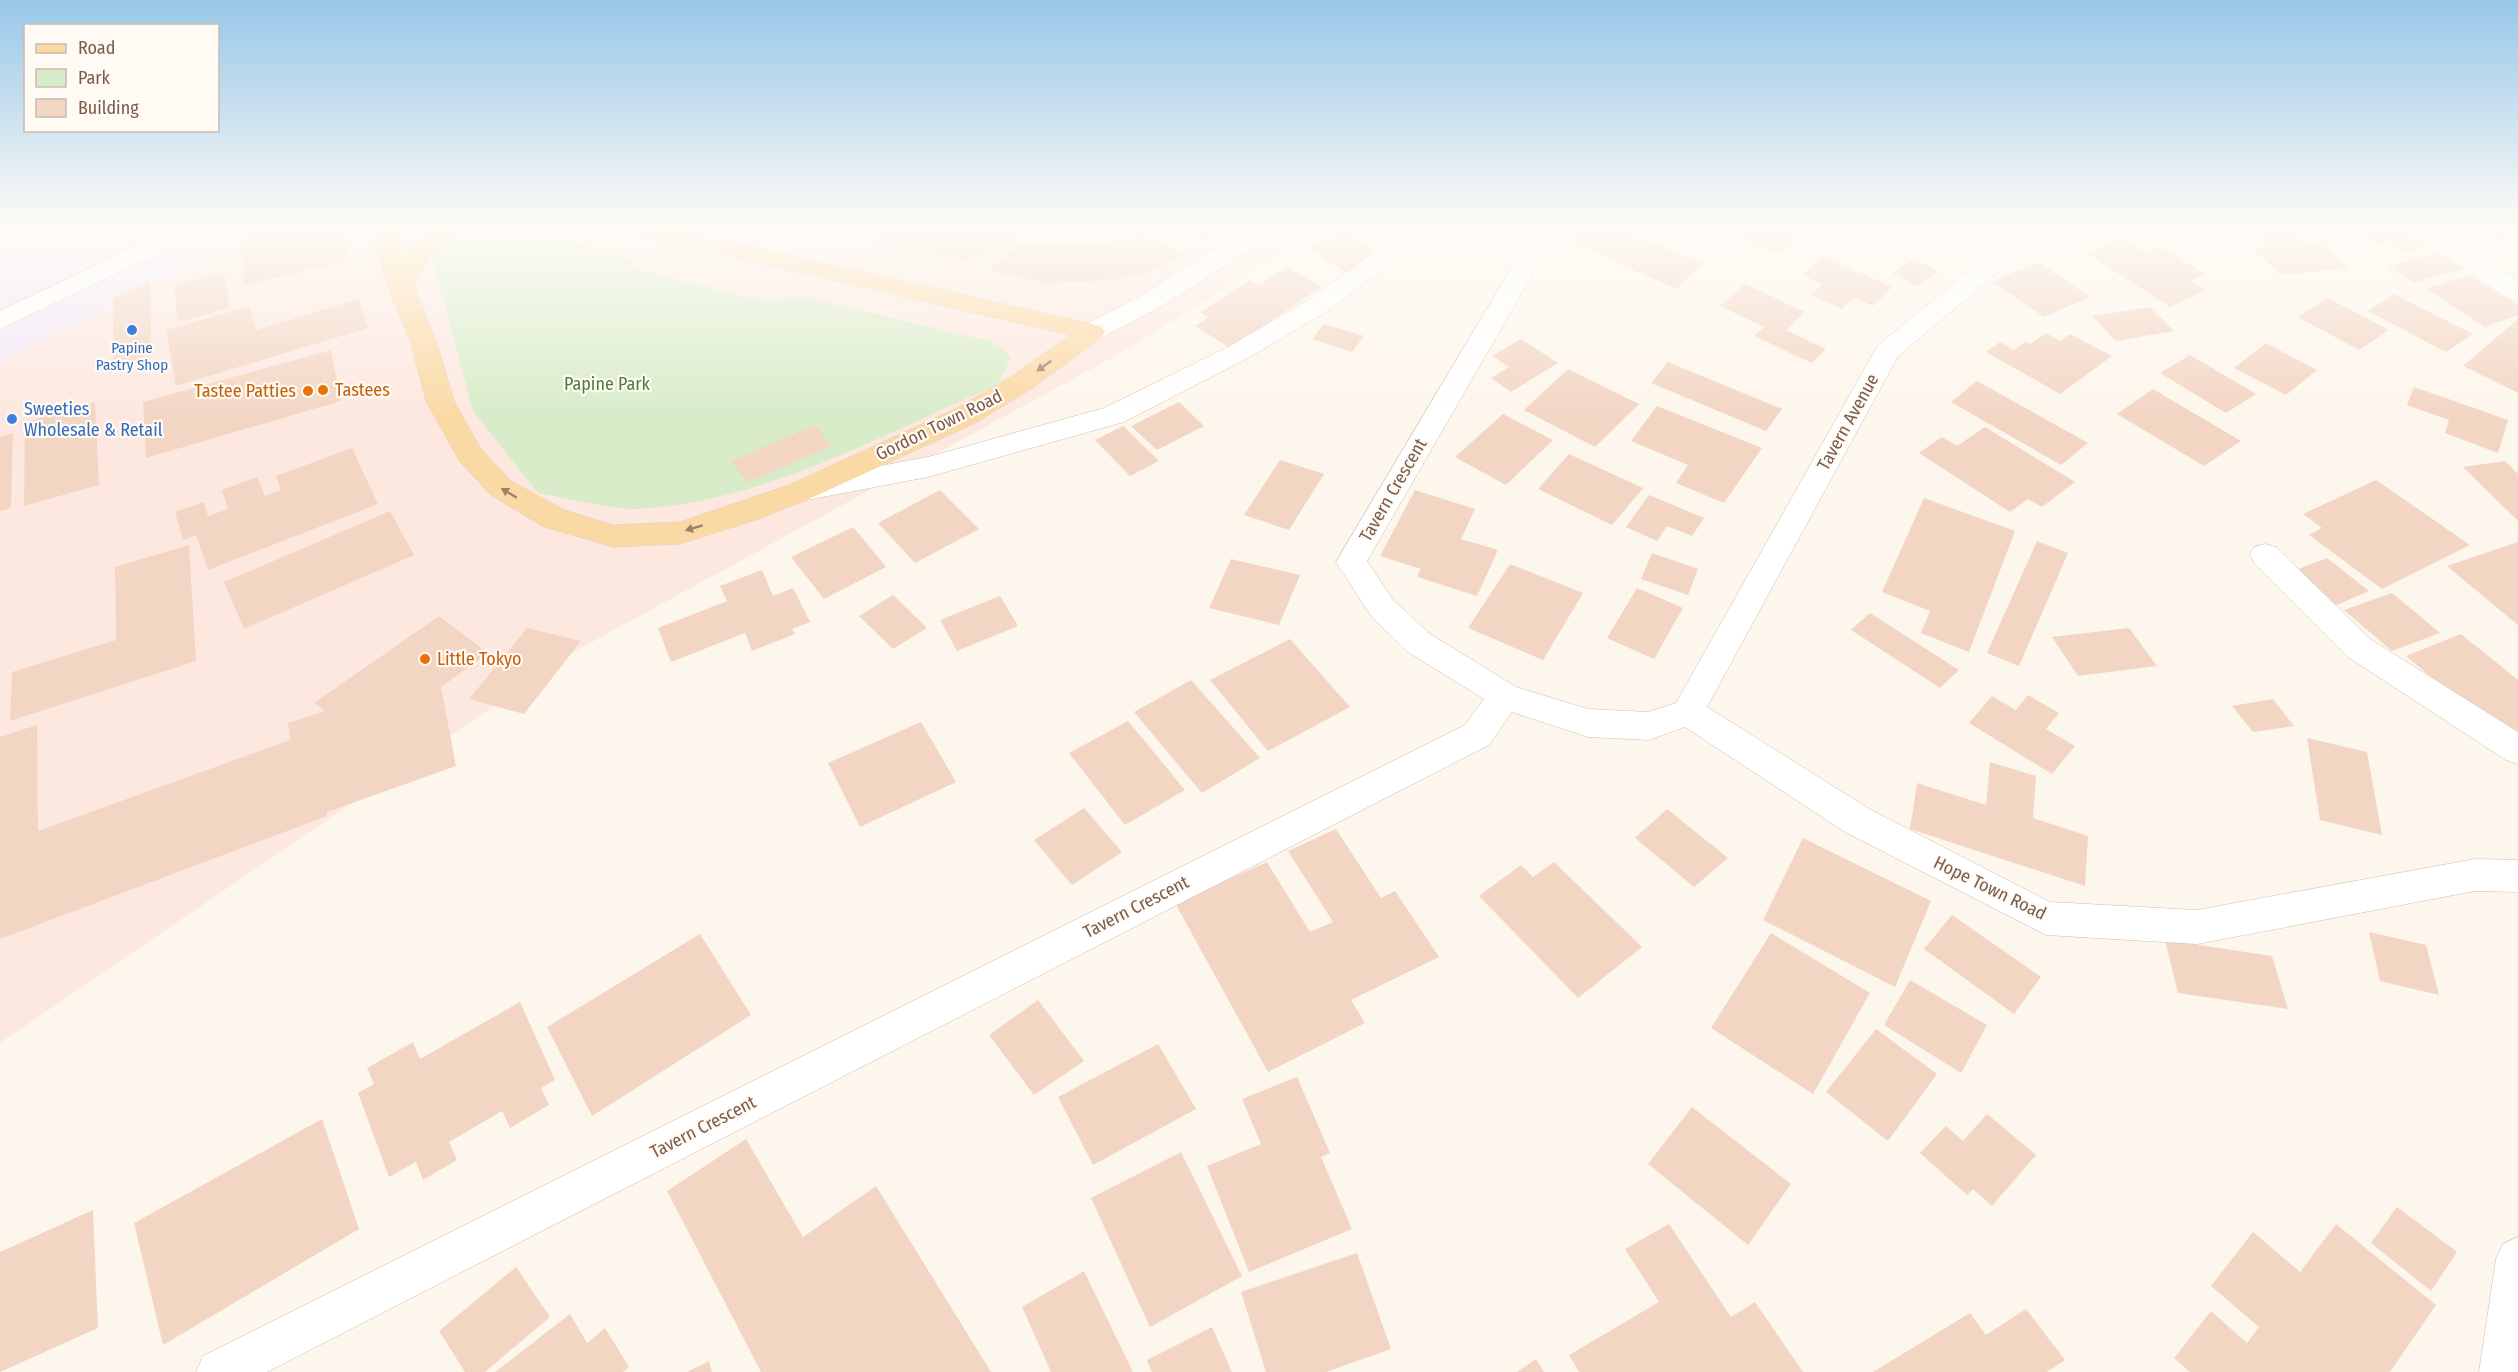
<svg xmlns="http://www.w3.org/2000/svg" width="2518" height="1372" viewBox="0 0 2518 1372" font-family="'Fira Sans Condensed',sans-serif">
<style>
.commercial{fill:#fde8e0}
.education{fill:#f3e8fa}
.green{fill:#d8ecc9}
.building{fill:#f3d5c3}
.lines{fill:none;stroke-linecap:round;stroke-linejoin:round}
.minor-casing{stroke:#d1beb0;stroke-width:1}
.tertiary-casing{stroke:#d1beb0;stroke-width:1}
.secondary-casing{stroke:#d6c0b0;stroke-width:1}
.primary-casing{stroke:#dad1cd;stroke-width:1}
.minor{fill:#fff;fill-rule:evenodd}
.tertiary{fill:#fff;fill-rule:evenodd}
.secondary{fill:#fff;fill-rule:evenodd}
.primary{fill:#fbd9a5;fill-rule:evenodd}
.oneway{fill:#a18267}
.shop-dot{fill:#3f7fe0;stroke:#fffaf3;stroke-width:2}
.food-dot{fill:#e8710a;stroke:#fffaf3;stroke-width:2}
.labels{text-anchor:middle;dominant-baseline:central;stroke-width:4.5;stroke-linejoin:round;paint-order:stroke}
.far-shop-label{font-size:15px;fill:#366cbe;stroke:#fffaf3}
.park-label{font-size:18px;fill:#537a41;stroke:#fffaf3}
.food-label{font-size:18px;fill:#c56008;stroke:#fffaf3;text-anchor:start}
.shop-label{font-size:18px;fill:#366cbe;stroke:#fffaf3;text-anchor:start}
.street-label{font-size:18px;fill:#7a5c4d;stroke:#fffaf3}
</style>
<rect width="100%" height="100%" fill="#fdf6ec"/>
<!-- commercial -->
<polygon class="commercial" points="221,225 1322,225 1133,346 572,653 0,1043 0,321"/>
<!-- education -->
<polygon class="education" points="0,225 272,225 0,361"/>
<!-- green -->
<path class="green" d="M488 225H499L622 254 640 270 768 302 803 297 990 341 1003 348 1011 358 997 385C884 434 761 503 637 509 613 510 564 497 538 493L473 411 431 255 454 237Z"/>
<!-- building -->
<g class="building">
<polygon points="272,225 343,225 348,260 244,286 241,239"/>
<polygon points="797,225 827,225 805,234"/>
<polygon points="908,225 1049,225 965,260 870,240"/>
<polygon points="1181,225 1239,225 1198,241"/>
<polygon points="1359,225 1389,225 1377,234"/>
<polygon points="1590,225 1614,225 1703,264 1676,289 1571,242"/>
<polygon points="1667,225 1712,225 1695,238"/>
<polygon points="1740,225 1772,225 1800,239 1779,255 1731,231"/>
<polygon points="2346,225 2405,225 2435,245 2407,252 2391,241 2375,245"/>
<polygon points="2477,225 2510,225 2518,230 2518,237 2500,241"/>
<polygon points="1346,227 1359,235 1353,238 1380,254 1349,274 1307,248"/>
<polygon points="2289,229 2303,242 2319,241 2349,268 2280,275 2252,248 2272,246 2257,232"/>
<polygon points="1142,233 1182,254 1150,273 1102,281 1044,283 990,270 1023,241 1049,245 1098,246"/>
<polygon points="2121,237 2145,252 2159,246 2205,274 2191,281 2207,290 2170,307 2086,253"/>
<polygon points="2439,252 2465,269 2413,283 2388,266"/>
<polygon points="1823,256 1892,287 1873,306 1854,297 1842,309 1811,295 1822,284 1802,275"/>
<polygon points="1915,259 1939,272 1916,286 1892,273"/>
<polygon points="2038,262 2090,297 2044,317 1992,282"/>
<polygon points="1287,267 1322,287 1272,320 1279,324 1230,348 1195,326 1209,317 1200,312 1250,280 1259,285"/>
<polygon points="224,272 230,308 178,322 174,285"/>
<polygon points="2469,275 2518,305 2518,315 2485,327 2426,289"/>
<polygon points="150,281 151,355 113,368 113,298"/>
<polygon points="1745,284 1805,312 1786,330 1826,349 1812,363 1754,336 1764,327 1720,306"/>
<polygon points="2394,294 2473,334 2446,352 2368,311"/>
<polygon points="2328,298 2389,330 2359,350 2298,317"/>
<polygon points="359,299 368,328 176,386 166,330 250,306 256,330"/>
<polygon points="2150,307 2174,331 2116,341 2092,316"/>
<polygon points="2518,319 2518,393 2463,366"/>
<polygon points="1324,324 1364,336 1352,352 1312,339"/>
<polygon points="2046,333 2060,341 2070,334 2112,356 2060,394 1986,352 2000,342 2014,350 2025,342 2030,344"/>
<polygon points="1521,339 1558,363 1511,392 1491,378 1509,367 1492,356"/>
<polygon points="2266,343 2317,370 2286,395 2234,368"/>
<polygon points="331,350 341,401 146,458 143,402"/>
<polygon points="2190,355 2256,394 2226,413 2160,373"/>
<polygon points="1668,362 1782,409 1766,431 1651,383"/>
<polygon points="1568,369 1639,404 1595,447 1524,410"/>
<polygon points="1977,381 2088,443 2061,465 1951,402"/>
<polygon points="2414,387 2508,420 2498,453 2445,433 2449,420 2407,405"/>
<polygon points="2153,389 2241,441 2204,466 2117,414"/>
<polygon points="95,402 99,485 24,506 25,422"/>
<polygon points="1179,402 1204,426 1157,450 1131,426"/>
<polygon points="1657,406 1762,448 1724,503 1676,483 1688,465 1631,441"/>
<polygon points="1503,414 1553,440 1506,485 1455,457"/>
<polygon points="815,425 832,446 747,483 731,461"/>
<polygon points="1123,426 1159,461 1130,476 1095,440"/>
<polygon points="1985,427 2075,482 2042,507 2028,499 2010,512 1919,453 1942,437 1957,446"/>
<polygon points="13,433 11,508 0,511 0,437"/>
<polygon points="352,448 378,504 208,570 196,535 183,540 175,512 204,502 208,516 228,509 222,490 257,477 265,496 281,490 276,476"/>
<polygon points="1569,454 1643,488 1612,525 1538,489"/>
<polygon points="1280,460 1324,474 1289,530 1244,515"/>
<polygon points="2505,461 2518,474 2518,521 2463,467"/>
<polygon points="2376,480 2470,545 2382,589 2309,535 2322,528 2303,514"/>
<polygon points="940,490 979,529 915,563 878,523"/>
<polygon points="1415,490 1475,509 1461,539 1498,550 1477,596 1417,577 1421,569 1380,556"/>
<polygon points="1649,495 1704,518 1692,536 1667,526 1657,541 1626,527"/>
<polygon points="1924,498 2015,531 1969,652 1921,633 1930,611 1882,592"/>
<polygon points="390,511 414,555 244,629 224,582"/>
<polygon points="853,527 886,567 824,599 791,557"/>
<polygon points="2037,541 2068,553 2019,666 1987,653"/>
<polygon points="2518,542 2518,625 2447,566"/>
<polygon points="189,545 196,661 10,721 12,672 116,640 115,567"/>
<polygon points="1652,553 1698,569 1688,595 1641,579"/>
<polygon points="2327,558 2369,591 2330,608 2288,573"/>
<polygon points="1231,559 1300,575 1279,625 1209,608"/>
<polygon points="1510,564 1583,593 1543,660 1468,628"/>
<polygon points="762,570 773,596 793,588 810,622 792,629 795,634 752,651 745,633 671,662 658,628 727,601 720,586"/>
<polygon points="1637,588 1683,608 1654,659 1607,638"/>
<polygon points="2392,593 2440,633 2392,651 2344,610"/>
<polygon points="893,595 927,628 893,649 859,616"/>
<polygon points="1000,596 1018,626 957,651 940,620"/>
<polygon points="1870,613 1959,670 1940,688 1851,630"/>
<polygon points="439,616 488,653 441,687 456,766 327,812 327,816 0,939 0,737 37,725 38,831 290,740 288,723 325,711 314,703"/>
<polygon points="527,628 581,641 524,714 469,699"/>
<polygon points="2129,628 2157,666 2078,676 2052,637"/>
<polygon points="2461,634 2518,680 2518,735 2507,740 2406,656"/>
<polygon points="1290,639 1350,707 1268,751 1210,680"/>
<polygon points="1191,680 1260,758 1202,793 1134,712"/>
<polygon points="2028,695 2059,713 2046,729 2075,746 2052,774 1969,723 1992,696 2016,710"/>
<polygon points="2273,699 2294,726 2253,732 2232,706"/>
<polygon points="1128,721 1185,790 1125,825 1069,753"/>
<polygon points="921,722 956,782 860,827 828,763"/>
<polygon points="2307,738 2367,752 2382,835 2320,820"/>
<polygon points="1990,762 2036,776 2033,818 2088,836 2085,886 1910,829 1917,783 1986,805"/>
<polygon points="1084,808 1122,852 1072,885 1034,840"/>
<polygon points="1667,809 1728,858 1694,887 1635,838"/>
<polygon points="1336,829 1381,898 1395,891 1439,957 1351,1000 1365,1023 1268,1072 1175,903 1267,862 1310,932 1333,922 1288,851"/>
<polygon points="1803,838 1931,901 1895,987 1763,920"/>
<polygon points="1554,862 1642,947 1578,998 1479,896 1521,865 1533,877"/>
<polygon points="1952,915 2041,977 2014,1014 1924,949"/>
<polygon points="2369,932 2426,945 2439,995 2380,981"/>
<polygon points="1771,933 1870,993 1813,1094 1711,1028"/>
<polygon points="700,934 751,1015 592,1116 547,1027"/>
<polygon points="2165,940 2272,956 2288,1009 2178,993"/>
<polygon points="1910,980 1987,1025 1961,1073 1884,1025"/>
<polygon points="1038,1000 1084,1061 1034,1095 989,1035"/>
<polygon points="520,1002 555,1080 541,1088 549,1105 510,1128 502,1111 449,1142 457,1160 423,1180 416,1162 389,1177 358,1093 374,1084 367,1068 413,1042 420,1059"/>
<polygon points="1876,1029 1937,1074 1888,1141 1826,1092"/>
<polygon points="1158,1044 1196,1109 1093,1165 1058,1097"/>
<polygon points="1297,1077 1330,1153 1321,1157 1352,1229 1249,1272 1207,1166 1261,1144 1242,1099"/>
<polygon points="1692,1107 1791,1184 1748,1245 1648,1164"/>
<polygon points="1987,1114 2036,1155 1992,1206 1973,1189 1967,1195 1920,1153 1946,1126 1963,1141"/>
<polygon points="322,1119 359,1229 163,1345 134,1223"/>
<polygon points="746,1139 803,1237 876,1186 991,1372 761,1372 667,1191"/>
<polygon points="1181,1152 1242,1276 1150,1327 1091,1198"/>
<polygon points="2397,1207 2457,1252 2431,1291 2371,1243"/>
<polygon points="93,1210 98,1328 0,1372 0,1252"/>
<polygon points="1669,1224 1731,1317 1755,1302 1803,1372 1579,1372 1569,1355 1659,1302 1625,1249"/>
<polygon points="2336,1224 2436,1305 2390,1372 2190,1372 2174,1358 2211,1311 2247,1343 2259,1327 2211,1286 2253,1232 2300,1272"/>
<polygon points="1357,1253 1391,1349 1326,1372 1266,1372 1241,1292"/>
<polygon points="516,1267 550,1317 485,1372 465,1372 439,1331"/>
<polygon points="1084,1271 1133,1372 1051,1372 1022,1307"/>
<polygon points="2026,1309 2065,1360 2047,1372 1873,1372 1970,1313 1986,1335"/>
<polygon points="570,1314 587,1343 605,1328 629,1367 623,1372 495,1372"/>
<polygon points="1212,1327 1232,1372 1152,1372 1147,1360"/>
<polygon points="1536,1359 1544,1372 1517,1372"/>
<polygon points="709,1361 712,1372 687,1372"/>
</g>
<g class="lines">
<!-- minor casing -->
<g class="minor-casing">
<g id="minor">
<polygon points="1412,225 1440,225 1331,309 1248,358 1124,422 928,477 801,501 791,498 786,491 791,484 801,481 928,457 1104,408 1230,346 1313,297"/>
<polygon points="1537,225 1561,225 1367,561 1393,600 1430,634 1516,687 1588,709 1648,712 1676,703 1878,345 1989,255 2074,225 2110,225 2107,230 2007,265 1898,356 1707,707 1871,810 2050,902 2197,910 2475,859 2518,860 2518,892 2475,891 2197,944 2046,935 1845,832 1685,727 1649,740 1588,737 1512,712 1489,745 267,1372 196,1372 203,1356 1465,725 1484,699 1408,652 1371,616 1336,562"/>
<polygon points="2402,225 2431,225 2518,282 2518,301 2509,299 2405,230"/>
<polygon points="2265,544 2276,547 2370,639 2518,732 2518,764 2506,760 2348,657 2254,563 2250,555 2254,547"/>
<polygon points="2518,1237 2518,1372 2479,1372 2496,1259 2503,1244"/>
</g>
</g>
<!-- tertiary casing -->
<g class="tertiary-casing">
<polygon id="tertiary" points="180,225 211,225 208,230 0,329 0,311"/>
</g>
<!-- secondary casing -->
<g class="secondary-casing">
<polygon id="secondary" points="1253,225 1282,225 1279,230 1162,306 1101,338 1092,340 1083,338 1079,332 1083,326 1144,294"/>
</g>
<!-- primary casing -->
<g class="primary-casing">
<path id="primary" d="M371 225H395L405 256C426 226 428 225 464 225L430 256 414 286 437 344 454 401 481 449 511 481 564 510 613 525 680 522 789 485 955 409 1011 377 1070 335 624 232 615 230 612 225H656L1092 324 1101 326 1105 332 1101 338 1031 389 975 423 809 499 761 518 680 544 613 547 542 526 491 495 460 462 426 401 411 344 388 286Z"/>
</g>
<!-- minor -->
<use href="#minor" class="minor"/>
<!-- tertiary -->
<use href="#tertiary" class="tertiary"/>
<!-- secondary -->
<use href="#secondary" class="secondary"/>
<!-- primary -->
<use href="#primary" class="primary"/>
</g>
<!-- one-way arrows -->
<defs><path id="oneway-solid" d="M-6-.8H1V-3.2L6.5 0L1 3.2V.8H-6Z" transform="scale(1.5)"/></defs>
<g class="oneway">
<use href="#oneway-solid" transform="translate(1044 366) rotate(144)"/>
<use href="#oneway-solid" transform="translate(509 493) rotate(-149)"/>
<use href="#oneway-solid" transform="translate(694 528) rotate(163)"/>
</g>
<!-- sky -->
<linearGradient id="sky" x2="0" y2="1"><stop stop-color="#97c7e8"/><stop offset="0.54" stop-color="#fefbf6"/><stop offset="1" stop-color="#fefbf6" stop-opacity="0"/></linearGradient>
<rect width="2518" height="417" fill="url(#sky)"/>
<!-- markers -->
<g class="shop-dot">
<circle cx="132" cy="330" r="6"/>
<circle cx="12" cy="419" r="6"/>
</g>
<g class="food-dot">
<circle cx="323" cy="390" r="6"/>
<circle cx="308" cy="391" r="6"/>
<circle cx="425" cy="659" r="6"/>
</g>
<g class="labels">
<!-- far-shop labels -->
<g class="far-shop-label">
<text x="132" y="348">Papine<tspan x="132" dy="17">Pastry Shop</tspan></text>
</g>
<!-- park labels -->
<g class="park-label">
<text x="607" y="384">Papine Park</text>
</g>
<!-- food labels -->
<g class="food-label">
<text x="335" y="390">Tastees</text>
<text x="296" y="391" text-anchor="end">Tastee Patties</text>
<text x="437" y="659">Little Tokyo</text>
</g>
<!-- shop labels -->
<g class="shop-label">
<text x="24" y="409">Sweeties<tspan x="24" dy="21">Wholesale &amp; Retail</tspan></text>
</g>
<!-- street labels -->
<g class="street-label">
<text transform="translate(1848 422) rotate(-61)">Tavern Avenue</text>
<text transform="translate(939 425) rotate(-26)">Gordon Town Road</text>
<text transform="translate(1393 490) rotate(-60)">Tavern Crescent</text>
<text transform="translate(1990 888) rotate(26)">Hope Town Road</text>
<text transform="translate(1136 907) rotate(-27)">Tavern Crescent</text>
<text transform="translate(703 1127) rotate(-27)">Tavern Crescent</text>
</g>
</g>
<!-- legend -->
<rect x="24" y="24" width="195" height="108" fill="#fffaf3" stroke="#cabbb1" stroke-width="1.5"/>
<rect x="36" y="44" width="30" height="9" fill="#fbd9a5" stroke="#cabbb1" stroke-width="1.5"/>
<text x="78" y="54" font-size="18" fill="#7a5c4d">Road</text>
<rect x="36" y="69" width="30" height="18" fill="#d8ecc9" stroke="#cabbb1" stroke-width="1.5"/>
<text x="78" y="84" font-size="18" fill="#7a5c4d">Park</text>
<rect x="36" y="99" width="30" height="18" fill="#f3d5c3" stroke="#cabbb1" stroke-width="1.5"/>
<text x="78" y="114" font-size="18" fill="#7a5c4d">Building</text>
</svg>
